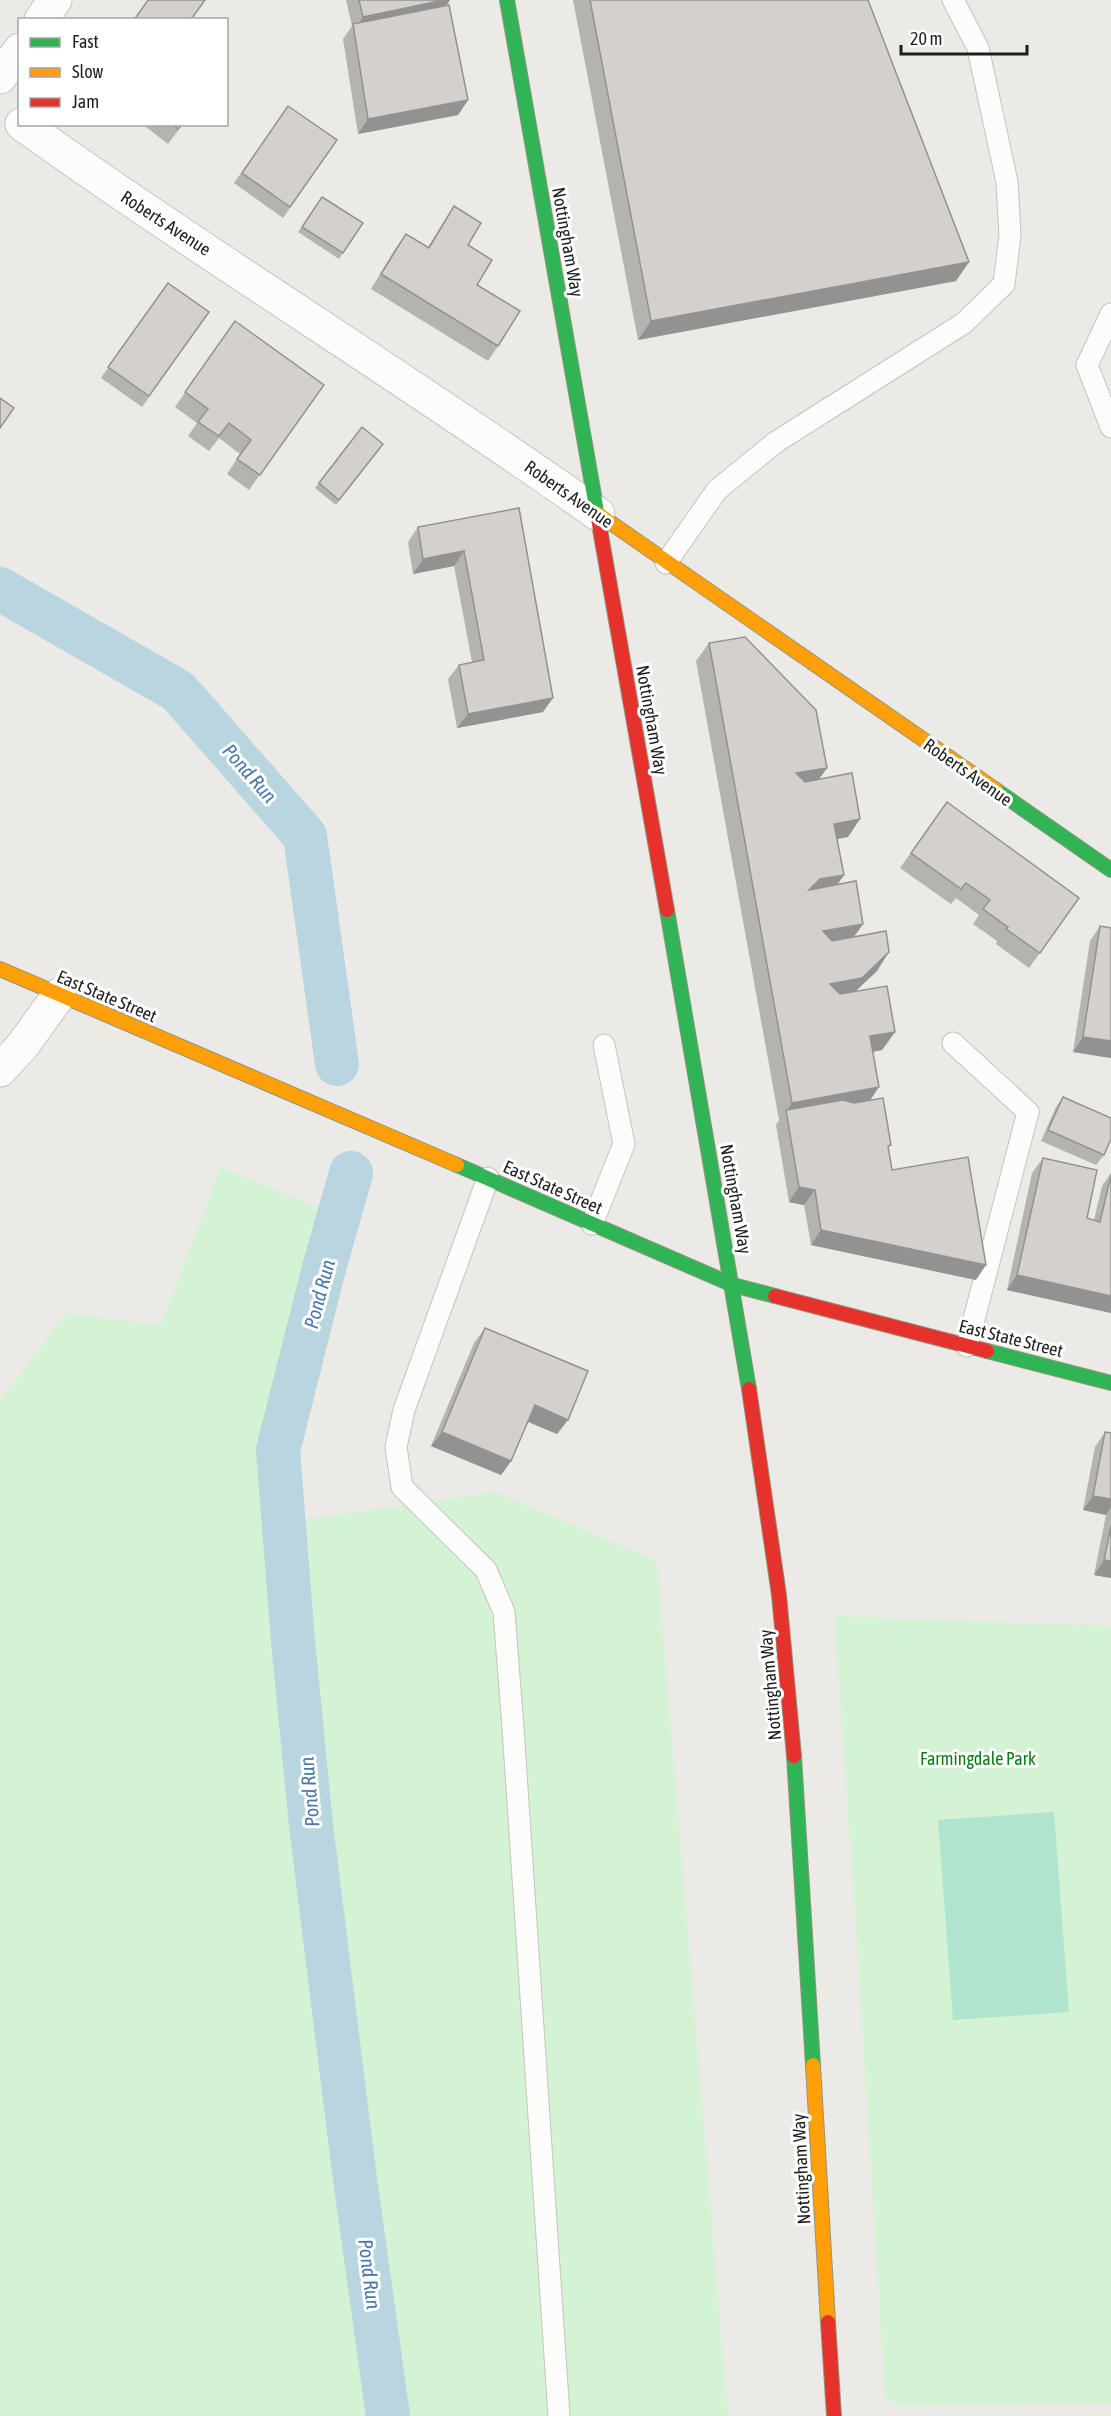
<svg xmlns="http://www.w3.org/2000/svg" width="1111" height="2416" viewBox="0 0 1111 2416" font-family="'Asap Condensed',sans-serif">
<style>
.park{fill:#d3f3d4}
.pitch{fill:#b1e4cf}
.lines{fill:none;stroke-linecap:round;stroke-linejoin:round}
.canal{stroke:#b9d6e0;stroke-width:44}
.lane-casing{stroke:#c5c4c2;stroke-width:23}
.street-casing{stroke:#c5c4c2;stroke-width:35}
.fast-casing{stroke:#93967e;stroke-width:16}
.slow-casing{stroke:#93967e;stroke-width:16}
.jam-casing{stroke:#93967e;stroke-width:16}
.lane{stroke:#fcfcfb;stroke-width:21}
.street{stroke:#fcfcfb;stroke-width:33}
.fast{stroke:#30b455;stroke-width:14}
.slow{stroke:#ff9f0a;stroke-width:14}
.jam{stroke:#e5322d;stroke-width:14}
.wall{fill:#b5b3b0}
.shaded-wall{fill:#949290}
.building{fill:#d3d0cd;stroke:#949290;stroke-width:1.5}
.labels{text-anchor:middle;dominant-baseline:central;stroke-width:6;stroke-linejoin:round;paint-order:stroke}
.street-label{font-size:18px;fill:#1e1e1e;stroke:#fff}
.park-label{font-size:18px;fill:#0a7d17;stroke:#fff}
.water-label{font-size:20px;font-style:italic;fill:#4978ae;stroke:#fff}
</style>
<rect width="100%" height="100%" fill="#eceae6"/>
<!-- park -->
<g class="park">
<polygon points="221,1167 345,1219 266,1525 495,1492 657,1561 728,2416 0,2416 0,1401 66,1313 161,1325"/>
<polygon points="834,1616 1111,1626 1111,2403 897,2406 885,2397 854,1898"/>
</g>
<!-- pitch -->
<polygon class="pitch" points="1054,1812 1069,2012 953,2020 938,1820"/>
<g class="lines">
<!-- canal -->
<g class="canal">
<polyline points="0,589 178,691 305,836 337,1064"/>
<polyline points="351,1173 323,1272 278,1450 293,1641 311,1825 355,2179 388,2416"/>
</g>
<!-- lane casing -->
<g class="lane-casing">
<g id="lane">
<polyline points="1111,314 1087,365 1111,427"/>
<polyline points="666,563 717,490 776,442 964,323 1004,284 1010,235 1007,182 978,48 953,0"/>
<polyline points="953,1043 1028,1112 967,1346"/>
<polyline points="488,1178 404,1410 396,1447 402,1487 486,1570 504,1612 513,1728 559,2416"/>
<polyline points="592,1224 624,1144 604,1045"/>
</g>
</g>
<!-- street casing -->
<g class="street-casing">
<g id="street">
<polyline points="41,20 55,0"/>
<polyline points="0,77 20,50"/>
<path d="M22 124C211 259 409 380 598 514"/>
<polyline points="0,1070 23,1045 59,995"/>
</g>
</g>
<!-- fast casing -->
<g class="fast-casing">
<g id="fast">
<polyline points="507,0 598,518"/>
<polyline points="996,790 1111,870"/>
<polyline points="667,910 749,1389"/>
<polyline points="457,1165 733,1285 775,1296"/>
<polyline points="987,1351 1111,1383"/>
<polyline points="794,1756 813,2065"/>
</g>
</g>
<!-- slow casing -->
<g class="slow-casing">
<g id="slow">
<polyline points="598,514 996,790"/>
<polyline points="0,969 457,1165"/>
<polyline points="813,2065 828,2322"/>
</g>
</g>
<!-- jam casing -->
<g class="jam-casing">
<g id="jam">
<polyline points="598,518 667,910"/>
<polyline points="775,1296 987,1351"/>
<polyline points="749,1389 779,1595 794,1756"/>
<polyline points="828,2322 834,2416"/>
</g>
</g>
<!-- lane -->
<use href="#lane" class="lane"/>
<!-- street -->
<use href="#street" class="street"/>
<!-- fast -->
<use href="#fast" class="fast"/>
<!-- slow -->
<use href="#slow" class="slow"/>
<!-- jam -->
<use href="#jam" class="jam"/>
</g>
<!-- wall -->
<g class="wall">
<polygon points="346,0 450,0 446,6 468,100 458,115 358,134 343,39 352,26"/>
<polygon points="573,0 868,0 956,281 638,340"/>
<polygon points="288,106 337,140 283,218 234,183"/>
<polygon points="142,124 183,124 168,144"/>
<polygon points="322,197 363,223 339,259 298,232"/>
<polygon points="454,206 468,245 477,285 498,346 488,361 371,289 395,249 406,234 428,247 444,221"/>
<polygon points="168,283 209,312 142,407 101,378"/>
<polygon points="235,321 324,385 249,490 227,474 240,454 219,438 209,451 188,436 197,423 175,407"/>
<polygon points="362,427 383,444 336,505 315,488"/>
<polygon points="519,508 543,712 457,728 448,679 459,665 472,662 454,566 413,574 408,542 418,527"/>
<polygon points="709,643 827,768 819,779 848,837 837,839 844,875 837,885 863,924 854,937 877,971 855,992 895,1032 882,1050 873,1052 871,1100 888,1149 892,1170 976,1280 811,1245 804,1205 789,1202 776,1125 779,1120 696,661"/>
<polygon points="947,802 1079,898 1029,968 996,944 997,941 973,924 979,915 956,898 951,904 900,868"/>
<polygon points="1100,926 1111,928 1111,1058 1073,1052 1090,941"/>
<polygon points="1063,1097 1104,1155 1096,1165 1041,1141 1056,1107"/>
<polygon points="1043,1158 1087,1218 1094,1220 1102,1186 1111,1173 1111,1313 1007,1290 1032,1173"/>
<polygon points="485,1328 568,1420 557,1434 528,1422 511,1461 501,1475 431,1446 474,1343"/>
<polygon points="1105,1432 1111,1433 1111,1578 1094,1575 1106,1515 1083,1510 1095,1447"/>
</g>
<!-- shaded-wall -->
<g class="shaded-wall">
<polygon points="444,0 450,0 441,13 354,30 363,17"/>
<polygon points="468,100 458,115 358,134 368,119"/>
<polygon points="969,262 956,281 638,340 651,321"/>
<polygon points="464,551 454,566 413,574 423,559"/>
<polygon points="553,698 543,712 457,728 468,714"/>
<polygon points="827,768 814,786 783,791 796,773"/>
<polygon points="860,819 848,837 821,842 834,824"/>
<polygon points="844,875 831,893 809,890 820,879"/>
<polygon points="863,924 850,942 810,949 823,931"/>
<polygon points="889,952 877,971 849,997 818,1003 830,984"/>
<polygon points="895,1032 882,1050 857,1054 870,1036"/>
<polygon points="1083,1037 1111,1041 1111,1058 1073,1052"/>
<polygon points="879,1087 867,1105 786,1111 792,1103"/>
<polygon points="799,1187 815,1190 804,1205 789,1202"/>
<polygon points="821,1230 986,1265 976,1280 811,1245"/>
<polygon points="1017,1275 1111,1296 1111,1313 1007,1290"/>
<polygon points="535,1405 568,1420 557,1434 524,1420"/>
<polygon points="442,1432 511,1461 501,1475 431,1446"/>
<polygon points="1093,1496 1111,1499 1111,1507 1106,1515 1083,1510"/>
<polygon points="1104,1560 1111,1561 1111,1578 1094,1575"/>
</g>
<!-- building -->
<g class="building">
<polygon points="148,0 205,0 192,18 194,20 134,20"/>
<polygon points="359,0 444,0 363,17"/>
<polygon points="590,0 868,0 969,262 651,321"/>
<polygon points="449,5 468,100 368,119 353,24"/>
<polygon points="288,106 337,140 290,207 242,173"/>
<polygon points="172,124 182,124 178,129"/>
<polygon points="322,197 363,223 343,253 302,227"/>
<polygon points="454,206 481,223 468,245 492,260 477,285 520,311 498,346 381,274 406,234 429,248"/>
<polygon points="168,283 209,312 149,396 108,367"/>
<polygon points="235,321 324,385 260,475 237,459 251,440 229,423 219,436 198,422 208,409 185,392"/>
<polygon points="0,398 14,408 0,428"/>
<polygon points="362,427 383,444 339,500 319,483"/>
<polygon points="519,508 553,698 468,714 459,665 484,660 464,551 423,559 418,527"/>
<polygon points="745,637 816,710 827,768 796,773 805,782 852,773 860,819 834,824 844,875 820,879 809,890 856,881 863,924 823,931 832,941 886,931 889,952 862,978 830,984 840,994 887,986 895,1032 870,1036 879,1087 792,1103 709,643"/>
<polygon points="947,802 1079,898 1040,953 1006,929 1008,927 983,909 990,900 966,883 961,889 911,853"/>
<polygon points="1100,926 1111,928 1111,1041 1083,1037"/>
<polygon points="1063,1097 1111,1118 1111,1139 1104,1155 1048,1130"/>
<polygon points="883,1098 891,1145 888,1146 892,1170 968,1157 986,1265 821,1230 815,1190 799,1187 786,1110 843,1100 854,1103"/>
<polygon points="1043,1158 1097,1170 1087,1218 1100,1222 1111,1175 1111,1296 1017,1275"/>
<polygon points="485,1328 588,1371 568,1420 535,1405 511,1461 442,1432"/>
<polygon points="1105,1432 1111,1433 1111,1499 1093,1496"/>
<polygon points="1111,1526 1111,1561 1104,1560"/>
</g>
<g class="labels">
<!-- street labels -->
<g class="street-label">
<text transform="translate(166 223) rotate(33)">Roberts Avenue</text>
<text transform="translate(568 242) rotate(80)">Nottingham Way</text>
<text transform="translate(569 494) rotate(35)">Roberts Avenue</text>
<text transform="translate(652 720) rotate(80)">Nottingham Way</text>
<text transform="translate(968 772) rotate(35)">Roberts Avenue</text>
<text transform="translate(107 996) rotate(23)">East State Street</text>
<text transform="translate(553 1187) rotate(24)">East State Street</text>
<text transform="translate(736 1199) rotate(80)">Nottingham Way</text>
<text transform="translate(1011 1338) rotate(14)">East State Street</text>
<text transform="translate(770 1685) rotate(-95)">Nottingham Way</text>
<text transform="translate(801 2169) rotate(-93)">Nottingham Way</text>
</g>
<!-- park labels -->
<g class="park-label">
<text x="978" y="1758">Farmingdale Park</text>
</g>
<!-- water labels -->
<g class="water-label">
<text transform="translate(250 773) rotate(49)">Pond Run</text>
<text transform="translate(319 1294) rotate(-75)">Pond Run</text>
<text transform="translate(309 1792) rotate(-95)">Pond Run</text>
<text transform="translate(370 2274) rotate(83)">Pond Run</text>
</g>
</g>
<!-- legend -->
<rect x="18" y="18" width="210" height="108" fill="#ffffff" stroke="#a5a5a5" stroke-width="1.5"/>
<rect x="30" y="38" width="30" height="9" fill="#30b455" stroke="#a5a5a5" stroke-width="1.5"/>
<text x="72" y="48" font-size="18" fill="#1e1e1e">Fast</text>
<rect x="30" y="68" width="30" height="9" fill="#ff9f0a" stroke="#a5a5a5" stroke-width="1.5"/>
<text x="72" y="78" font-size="18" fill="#1e1e1e">Slow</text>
<rect x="30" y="98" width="30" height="9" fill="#e5322d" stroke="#a5a5a5" stroke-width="1.5"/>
<text x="72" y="108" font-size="18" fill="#1e1e1e">Jam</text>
<!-- scale -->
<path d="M901 45v9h126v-9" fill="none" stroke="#1e1e1e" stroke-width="3"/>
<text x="910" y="45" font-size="18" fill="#1e1e1e" stroke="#ffffff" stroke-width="4.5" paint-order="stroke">20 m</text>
</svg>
